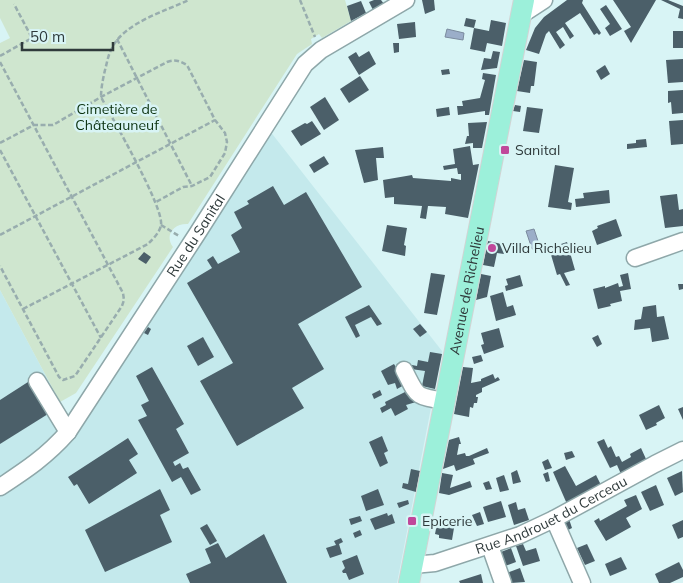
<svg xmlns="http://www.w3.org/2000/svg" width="683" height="583" viewBox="0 0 683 583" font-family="Mulish,sans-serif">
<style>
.built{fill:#c4e9ec}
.green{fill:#cfe6cf}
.water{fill:#9baec9;stroke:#7b8b9e}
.building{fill:#4b5f69}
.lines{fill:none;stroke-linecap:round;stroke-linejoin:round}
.minor-casing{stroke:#8ea7a9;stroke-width:19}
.major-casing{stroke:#d1d4d4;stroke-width:22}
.path{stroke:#98adae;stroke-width:2.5;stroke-dasharray:5 2.5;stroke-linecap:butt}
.minor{stroke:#fff;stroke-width:16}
.major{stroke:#9cf0da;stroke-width:20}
.poi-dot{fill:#c0479a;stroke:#d8f4f5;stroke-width:2}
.labels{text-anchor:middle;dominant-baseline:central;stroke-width:5;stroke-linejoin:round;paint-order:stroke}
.park-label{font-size:14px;fill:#0b320f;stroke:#d8f4f5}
.poi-label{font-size:14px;fill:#2f3a3b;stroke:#d8f4f5;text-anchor:start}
.street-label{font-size:14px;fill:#2f3a3b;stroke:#d8f4f5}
</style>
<rect width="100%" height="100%" fill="#d8f4f5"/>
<!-- built -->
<polygon class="built" points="266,126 442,351 397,583 0,583 0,290 60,402 68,428"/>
<!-- green -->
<path class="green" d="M0 0H345L351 21 322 38 319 34 311 39 312 44 297 54 188 224C174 223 164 235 173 247L76 393 60 402 0 290V43L10 38 0 18Z"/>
<!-- water -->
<g class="water">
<polygon points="447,29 464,33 463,40 445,37"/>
<polygon points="534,229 540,247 532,249 526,231"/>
</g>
<!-- building -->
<g class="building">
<polygon points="374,0 381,0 384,4 373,10 369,2"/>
<polygon points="422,0 434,0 435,10 425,14"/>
<polygon points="567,0 583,0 582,3 601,33 599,35 597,33 594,35 580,13 565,23 574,36 570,39 563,27 556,32 565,45 560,49 549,31 546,34 539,54 526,50 535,28 544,17"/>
<polygon points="613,0 656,0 631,43 624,31 631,27"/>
<polygon points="661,0 668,0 683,6 683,19 678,18 680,9"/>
<polygon points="361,1 366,13 351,21 347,6"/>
<polygon points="606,5 622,29 610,36 605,28 610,24 600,9"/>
<polygon points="466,18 476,20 474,28 464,26"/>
<polygon points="491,20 506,23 502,46 487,43 485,52 470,49 474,28 489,31"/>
<polygon points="415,22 416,37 399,39 397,24"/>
<rect x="673" y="31" width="10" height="17"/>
<polygon points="393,43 399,43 399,52 394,53"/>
<polygon points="369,51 376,64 359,75 348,57 356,52 359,57"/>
<polygon points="493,51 500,52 497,68 481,70 484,58 491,59"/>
<polygon points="683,59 683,82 668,83 666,60"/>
<polygon points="524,60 537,62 534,86 531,86 530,93 517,91"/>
<polygon points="605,65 610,74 601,80 596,71"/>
<polygon points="449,69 450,74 442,75 441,70"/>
<polygon points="483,73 496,75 489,115 485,115 485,111 458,115 457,106 463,106 462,101 480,98 485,80 482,79"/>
<polygon points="360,76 369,90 349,103 340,89"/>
<polygon points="683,90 683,113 672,114 671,102 668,103 668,91"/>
<polygon points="325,97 339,120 324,130 310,107"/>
<polygon points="515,105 521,106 520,112 513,111"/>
<polygon points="449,107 450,115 437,117 436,109"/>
<polygon points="527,107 543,109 539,133 523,131"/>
<polygon points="683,120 683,144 671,145 669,121"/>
<polygon points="312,121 321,134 301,146 291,131 305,123 307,124"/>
<polygon points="487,122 482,148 473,148 473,143 465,144 467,136 469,136 468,123"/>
<polygon points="646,139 647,147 627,149 627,144 636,143 636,140"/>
<polygon points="470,146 473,165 479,164 468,218 445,214 446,207 429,206 428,206 426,219 420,218 422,206 394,204 394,197 385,198 383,180 412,175 413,178 451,181 451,178 461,180 461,174 458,174 457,168 444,170 443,166 455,164 453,149"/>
<polygon points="383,147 384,158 376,158 378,180 364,183 355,150"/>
<polygon points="324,156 329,164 314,173 309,165"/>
<polygon points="555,165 574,168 568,202 572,203 571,210 548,207"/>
<polygon points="273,186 284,205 306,192 362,287 298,324 324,369 292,388 304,408 237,446 200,381 233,363 187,283 212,268 207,260 213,256 218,264 240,252 231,235 242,228 234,212 249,204 247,201"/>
<polygon points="609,190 610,203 576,207 575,199 584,198 583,193"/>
<polygon points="677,194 679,210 683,209 683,226 665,228 660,196"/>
<polygon points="616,219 622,236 597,245 592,231 598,228 597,226"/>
<polygon points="387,225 407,228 404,245 406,246 405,256 382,251"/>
<polygon points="488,241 506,245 504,254 497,253 494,267 483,265"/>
<polygon points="567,242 575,270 564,273 570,285 566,286 560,274 557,275 549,248"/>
<polygon points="144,252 151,257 146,264 138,259"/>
<polygon points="431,273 445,275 437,315 424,313"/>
<polygon points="628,273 631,289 620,291 622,301 610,304 611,306 598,309 593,289 605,286 605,288 618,283 619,287 623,286 620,275"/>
<polygon points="481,274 491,276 487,297 476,300"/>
<polygon points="520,275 523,286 506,291 505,286 508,285 506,279"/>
<polygon points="678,284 683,284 683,289 679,290"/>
<polygon points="503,292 507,307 513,305 516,315 496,321 490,296"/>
<polygon points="369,305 382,324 377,326 371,317 355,325 360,336 356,338 345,317"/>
<polygon points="656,305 657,317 664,316 669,339 652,342 650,328 634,330 635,320 641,319 643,307"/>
<polygon points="420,324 427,332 420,337 413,329"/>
<polygon points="148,327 151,329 148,335 144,333"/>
<polygon points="499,328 504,347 484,354 481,345 484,344 481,333"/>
<polygon points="598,335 602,344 597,347 592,338"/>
<polygon points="203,337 214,357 198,366 187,346"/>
<polygon points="430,352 442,354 435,389 422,386 425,371 411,369 412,365 417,366 418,360 428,362"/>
<polygon points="481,355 483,361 474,364 472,357"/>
<polygon points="394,364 406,384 397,389 395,383 388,385 381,371"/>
<polygon points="152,367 184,424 176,429 189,453 173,462 175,466 180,463 183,469 188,467 201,490 191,495 181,477 172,482 138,420 147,416 141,405 149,401 136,376"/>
<polygon points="463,367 473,368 471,383 481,381 481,379 493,374 495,379 498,377 500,380 482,388 482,392 476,395 476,397 478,397 477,403 474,403 473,408 470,407 469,417 454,414"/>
<polygon points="28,382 48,414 0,444 0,400"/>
<polygon points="380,390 382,395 374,399 372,394"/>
<polygon points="409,390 416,402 406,405 408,409 395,416 391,408 382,413 380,408 386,405 385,402"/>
<polygon points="659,405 665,418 656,423 657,425 646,430 639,415"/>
<polygon points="683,407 683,420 678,409"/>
<polygon points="382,436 388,451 384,453 388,463 380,467 369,442"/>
<polygon points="459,437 461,444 459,444 457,455 465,453 466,456 469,456 487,448 489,453 473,459 475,464 456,471 454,465 443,469 449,440"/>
<polygon points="128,438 138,454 129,460 137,473 89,504 77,484 74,486 68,477"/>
<polygon points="604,439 608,448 611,446 616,457 619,456 622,462 631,457 630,454 641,448 646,459 621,474 617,465 610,468 597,442"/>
<polygon points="572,451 575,457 566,460 564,453"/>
<polygon points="548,459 552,468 545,470 542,462"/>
<polygon points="565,466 576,486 596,475 601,485 567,504 553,472"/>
<polygon points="411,469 420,471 416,492 402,488 403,483 408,484"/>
<polygon points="517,470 521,482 513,484 511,473"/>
<polygon points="682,471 683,492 675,496 667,478"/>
<polygon points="548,472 550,481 546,482 543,474"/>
<polygon points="442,473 453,475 450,488 470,481 472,487 449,495 439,493"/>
<polygon points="504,475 509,490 500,492 496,478"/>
<polygon points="489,481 492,489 486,490 483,483"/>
<polygon points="656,485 664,505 650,511 641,492"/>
<polygon points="160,489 170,510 160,515 172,542 105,572 85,530"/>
<polygon points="378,489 384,505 366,511 361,496"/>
<polygon points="636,495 642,509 626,518 631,527 606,541 594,521 599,518 600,521 627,506 624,500"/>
<polygon points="408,500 409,504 399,508 397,503"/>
<polygon points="501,501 506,517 488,522 483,507"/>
<polygon points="516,502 518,510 525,508 529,520 514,525 508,505"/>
<polygon points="480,512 484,524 477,526 472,515"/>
<polygon points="387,513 388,516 392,514 395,523 375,530 370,519"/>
<polygon points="360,516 362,521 351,525 349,519"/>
<polygon points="438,519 455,522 452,540 439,538 439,535 435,534"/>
<polygon points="569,519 572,528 568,530 565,522"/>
<polygon points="683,520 683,537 678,539 672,525"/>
<polygon points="207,524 217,541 210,545 200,528"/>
<polygon points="360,530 362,535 355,538 353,533"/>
<polygon points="264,534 287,583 190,583 186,574 211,563 205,549 218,543 226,558"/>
<polygon points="341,538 343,542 339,544 342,554 330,558 326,548 336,545 334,541"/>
<polygon points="523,544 526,551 536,548 540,561 523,566 516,546"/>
<polygon points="587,544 595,561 585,565 577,548"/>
<polygon points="511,548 516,562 505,566 501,552"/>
<polygon points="357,555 364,574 349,580 346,573 343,573 342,571 345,568 342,561"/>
<polygon points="621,557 627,569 610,576 605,564"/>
<polygon points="679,562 683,570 683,577 670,583 659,583 655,574"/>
<polygon points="520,568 525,582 511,583 507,573"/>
<polygon points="481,574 483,583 460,583 459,581"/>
</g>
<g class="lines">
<!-- minor casing -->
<g class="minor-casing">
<g id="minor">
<polyline points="521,15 544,0"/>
<polyline points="635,258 683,241"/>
<path d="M404 370C418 397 414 396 445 401"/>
<polyline points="37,381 68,432"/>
<path id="s1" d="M0 487C26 470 47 456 68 432L197 234 305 64 321 50 406 0"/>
<polyline points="554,519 582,583"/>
<polyline points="490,546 503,583"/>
<path id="s2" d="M413 565 435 563 520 535 554 519 655 464 683 450"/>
</g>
</g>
<!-- major casing -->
<g class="major-casing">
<g id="major">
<path id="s3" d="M409 583 524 0"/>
</g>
</g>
<!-- path -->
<g class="path">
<polyline points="300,0 315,37"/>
<polyline points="117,39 192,186"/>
<polyline points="0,56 32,38 14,4"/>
<polyline points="0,62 123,293 124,300 122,306 75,376 63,380 59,377 0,266"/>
<path d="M0 143 34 125H53L101 97 167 62C175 59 180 61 187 65L215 120 225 133 227 142 225 153 210 177 192 186 183 187 156 202"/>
<polyline points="0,150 101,338"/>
<polyline points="161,225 179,236"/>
<polyline points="0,235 215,120"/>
<path d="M23 309 148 244C153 239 160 232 161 225 164 207 112 118 101 97 101 88 103 79 105 70 107 63 108 55 112 48 124 23 165 11 189 0"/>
</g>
<!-- minor -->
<use href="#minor" class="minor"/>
<!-- major -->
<use href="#major" class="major"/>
</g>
<!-- markers -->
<g class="poi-dot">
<rect x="500" y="145" width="10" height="10" rx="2.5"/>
<circle cx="492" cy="248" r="5"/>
<rect x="407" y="516" width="10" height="10" rx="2.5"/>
</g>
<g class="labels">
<!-- park labels -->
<g class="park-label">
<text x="117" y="109">Cimetière de<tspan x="117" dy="16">Châteauneuf</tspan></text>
</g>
<!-- poi labels -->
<g class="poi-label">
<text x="515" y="150">Sanital</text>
<text x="502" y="248">Villa Richelieu</text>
<text x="422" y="521">Epicerie</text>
</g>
<!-- street labels -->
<g class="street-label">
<text stroke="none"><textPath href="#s1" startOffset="322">Rue du Sanital</textPath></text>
<text stroke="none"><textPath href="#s3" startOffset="298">Avenue de Richelieu</textPath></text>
<text stroke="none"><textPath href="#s2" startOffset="148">Rue Androuet du Cerceau</textPath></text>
</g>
</g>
<!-- scale -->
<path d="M22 42v8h91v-8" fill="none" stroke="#2f3a3b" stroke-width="2.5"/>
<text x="30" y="42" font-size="15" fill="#2f3a3b" stroke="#d8f4f5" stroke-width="4" paint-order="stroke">50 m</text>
</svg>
